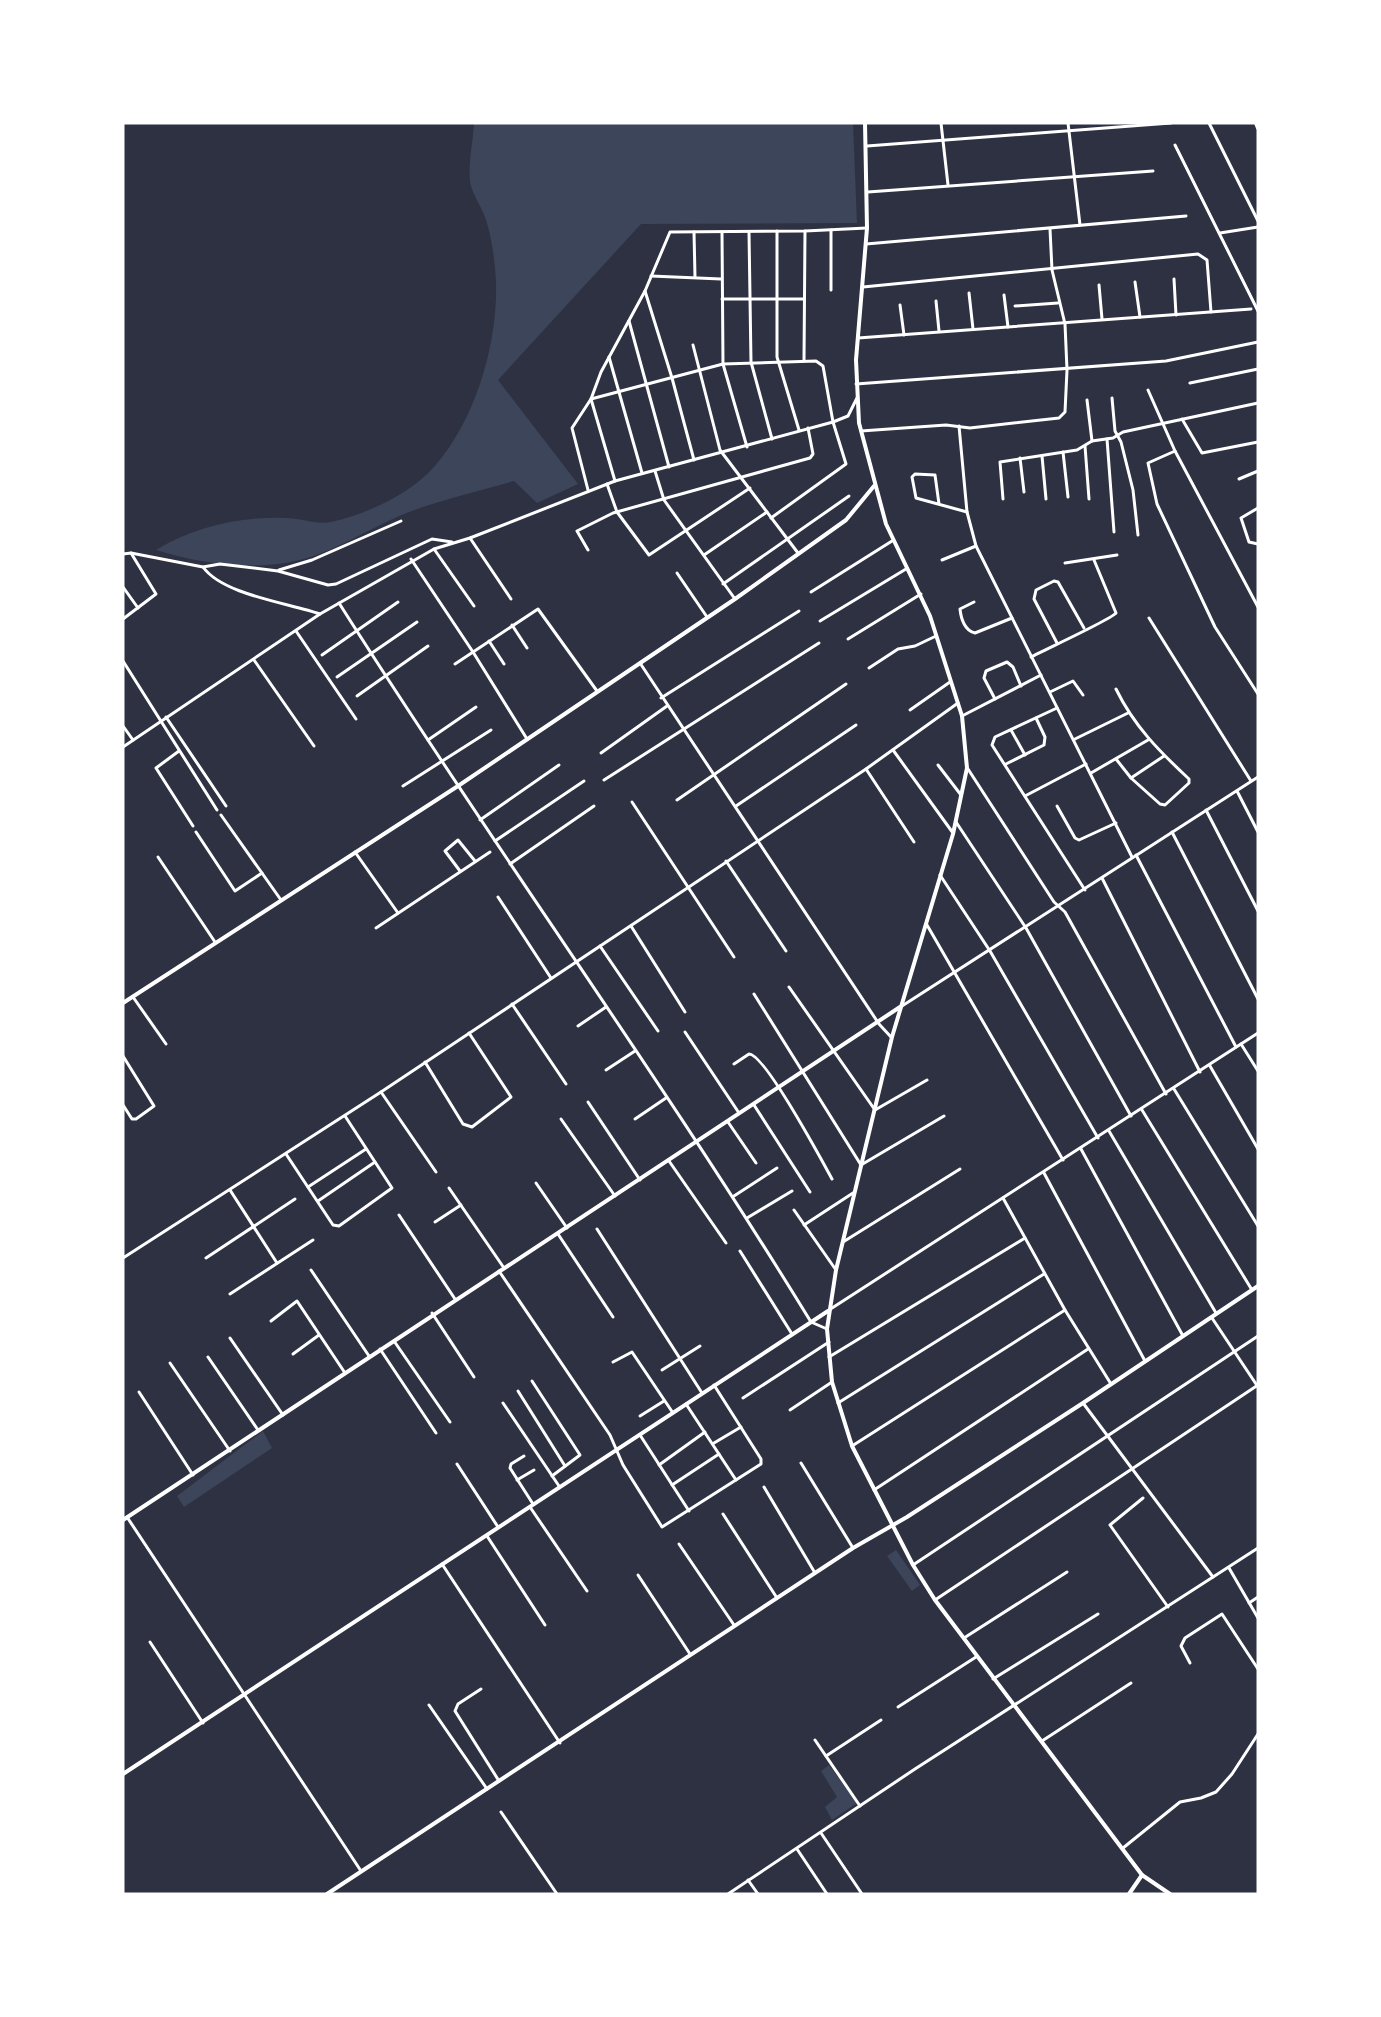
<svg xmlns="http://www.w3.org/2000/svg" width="1381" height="2017" viewBox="0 0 1381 2017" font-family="'Varela Round',sans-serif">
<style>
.green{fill:#3c4559}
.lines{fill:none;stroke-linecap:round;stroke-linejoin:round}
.minor{stroke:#fff;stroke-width:3}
.tertiary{stroke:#fff;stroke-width:4}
</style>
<rect width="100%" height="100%" fill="#2d3142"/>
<!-- green -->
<g class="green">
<path d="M474 123H853L857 223 641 224 498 380 578 484 537 503 514 481C480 491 443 499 409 512 370 527 333 554 291 562 250 570 196 563 156 550 194 527 241 516 286 518 300 518 317 525 331 522 366 514 409 495 434 467 475 421 498 344 496 282 495 261 492 239 486 220 482 207 472 194 470 182 468 163 473 142 474 123Z"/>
<polygon points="263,1431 272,1448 184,1507 177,1496"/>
<polygon points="896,1550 920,1585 912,1591 887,1556"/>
<polygon points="829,1765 857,1803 832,1820 825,1807 837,1797 821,1771"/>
</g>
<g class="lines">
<!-- minor -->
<g class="minor">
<polyline points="941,123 948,185"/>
<polyline points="1068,123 1080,225"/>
<polyline points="1209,123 1258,221"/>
<polyline points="1175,145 1258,311"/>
<polyline points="867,146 1171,123"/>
<polyline points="868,192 1153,171"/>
<polyline points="777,231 777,357 799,430"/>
<polyline points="694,232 695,277"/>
<polyline points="722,232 723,364 747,447"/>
<polyline points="749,232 751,362 772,439"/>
<polyline points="1220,233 1258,227"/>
<polyline points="866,244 1186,216"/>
<polyline points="651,276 721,279"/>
<polyline points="1174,279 1176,315"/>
<polyline points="1135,282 1140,317"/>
<polyline points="1099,285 1102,319"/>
<polyline points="863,287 1198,254 1207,260 1211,312"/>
<polyline points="831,290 831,230"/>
<polyline points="645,291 672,378 694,460"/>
<polyline points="969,293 973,329"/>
<polyline points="1004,295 1008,327"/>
<polyline points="722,299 804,299"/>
<polyline points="936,301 939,331"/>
<polyline points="900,305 904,335"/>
<polyline points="1015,306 1058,303"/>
<polyline points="629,321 669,467"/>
<polyline points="858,338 1251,309"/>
<polyline points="693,345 720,450 798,553"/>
<polyline points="609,357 642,473"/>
<polyline points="804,361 805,231"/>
<polyline points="1190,383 1258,369"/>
<polyline points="856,384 1166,361 1258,342"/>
<polyline points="1148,390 1175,451 1258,607"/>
<polyline points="1112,398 1115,431 1121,442 1133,490 1138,535"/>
<polyline points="1087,400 1092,441"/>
<polyline points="1182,419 1202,453 1258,442"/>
<polyline points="959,426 967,512 976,546 1132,857"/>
<polyline points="861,431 946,425 970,428 1059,418 1065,412 1067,370 1065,324 1052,270 1050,229"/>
<polyline points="1107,439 1114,532"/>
<polyline points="1085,446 1089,499"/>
<polyline points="1175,451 1148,463 1157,504 1215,627 1258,694"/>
<polyline points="1063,452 1068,497"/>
<polyline points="1042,456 1046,499"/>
<polyline points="1020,458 1024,492"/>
<polyline points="655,471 664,500 735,599"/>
<polyline points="1239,479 1258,471"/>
<polyline points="615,481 591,399 723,364 816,361 823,366 833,422 846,464 771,518"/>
<polyline points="607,484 617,512 649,555 750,488"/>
<polyline points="588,490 572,428 591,399 601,372 645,291 670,232 805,231 867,228"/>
<polyline points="1003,499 1000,462 1077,450 1092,441 1113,438 1123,432 1258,403"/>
<polyline points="939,504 935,475 915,474 912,477 916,498 967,512"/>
<polyline points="1258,508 1241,518 1249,542 1258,544"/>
<polyline points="470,538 511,599"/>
<polyline points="434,549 474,606"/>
<polyline points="588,550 577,531 613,513 810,458 813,454 808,428"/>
<polyline points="123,554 131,553 203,567 220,564 278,571 328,585 336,584 432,539 452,542"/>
<polyline points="704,555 767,512"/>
<polyline points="411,559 473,652 527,739"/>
<polyline points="942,560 976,546"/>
<polyline points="1065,563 1117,555"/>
<path d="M203 567C223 595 289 603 320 614"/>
<polyline points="279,570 312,560 401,521"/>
<polyline points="677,573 707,617"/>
<polyline points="723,584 849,496"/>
<polyline points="123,587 138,608"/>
<polyline points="811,592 892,541"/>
<path d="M974 602 960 609C961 619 965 631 975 633L1012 618"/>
<path d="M339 603C492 845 661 1077 811 1322L827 1329"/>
<polyline points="1149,618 1251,781"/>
<polyline points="123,619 156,594 131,553"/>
<polyline points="820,621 906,569"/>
<polyline points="512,625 527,648"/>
<polyline points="296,631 356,719"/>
<polyline points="848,639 921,594"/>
<polyline points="489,641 504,664"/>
<polyline points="1057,643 1034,599 1036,590 1054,581 1058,582 1084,628"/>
<polyline points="322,655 398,602"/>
<path d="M1031 657C1044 650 1112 619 1116 613L1094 560"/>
<polyline points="254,660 314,746"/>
<polyline points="123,661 217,810"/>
<polyline points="640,663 879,1024 891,1037"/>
<polyline points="455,664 538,609 597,691"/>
<polyline points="869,668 898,649 915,646 936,636"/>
<polyline points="337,677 417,622"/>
<path d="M1116 689C1134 726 1159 751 1189 779V783L1165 805 1160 804 1131 778 1116 759"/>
<polyline points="1050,692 1073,681 1083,695"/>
<polyline points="357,696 428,646"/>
<polyline points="661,698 799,611"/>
<polyline points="995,699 984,678 986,671 1007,662 1013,667 1021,686"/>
<polyline points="1057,708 995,737 992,745 1085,890"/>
<polyline points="910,710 950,682"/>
<polyline points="962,716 1041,675"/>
<polyline points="166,717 226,806"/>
<polyline points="123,726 133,740"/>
<polyline points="1011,730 1025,755"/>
<polyline points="1075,739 1128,713"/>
<polyline points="428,740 476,707"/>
<polyline points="123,747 320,614 434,549 470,538 615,481 833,422 848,416 857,398"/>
<polyline points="893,750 953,833"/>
<polyline points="179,751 156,768 193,826"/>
<polyline points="601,753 667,706"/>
<polyline points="1006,764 1044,745 1045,737 1036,718"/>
<polyline points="938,765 961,795"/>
<polyline points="866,769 914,842"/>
<polyline points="968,769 1054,902 1065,912 1166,1094"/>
<polyline points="1091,773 1148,740"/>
<polyline points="1131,778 1164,756"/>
<polyline points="604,780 819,643"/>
<polyline points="403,786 491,730"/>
<polyline points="1237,791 1258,832"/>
<polyline points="1025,796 1086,764"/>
<polyline points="677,800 846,684"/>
<polyline points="632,802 734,957"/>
<polyline points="736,806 856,725"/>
<polyline points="1057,806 1075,838 1079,840 1116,823"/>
<polyline points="1206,810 1258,911"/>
<polyline points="221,815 281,900"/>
<polyline points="480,820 559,765"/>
<polyline points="956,822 1026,928 1131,1116"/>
<polyline points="196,832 235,891 262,873"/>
<polyline points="1172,832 1258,999"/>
<polyline points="495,841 584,781"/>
<polyline points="355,852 398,913"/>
<polyline points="1136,855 1236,1047"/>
<polyline points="158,857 215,942"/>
<polyline points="726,861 786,951"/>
<polyline points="510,864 594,806"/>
<polyline points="460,871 445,851 458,840 475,861"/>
<polyline points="940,875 990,951 1098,1138"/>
<polyline points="1102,878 1200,1072"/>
<polyline points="498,897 551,978"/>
<polyline points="927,925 1063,1160"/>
<polyline points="631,926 685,1012"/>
<polyline points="376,928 490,852"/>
<polyline points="600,946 658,1031"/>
<polyline points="789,987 875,1110 927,1080"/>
<polyline points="754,994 861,1165 944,1116"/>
<polyline points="133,997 166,1044"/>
<polyline points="512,1004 566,1084"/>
<polyline points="902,1006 1258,777"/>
<polyline points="578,1026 606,1007"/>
<polyline points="685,1032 739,1113"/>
<polyline points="1241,1044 1258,1071"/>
<polyline points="123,1056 154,1106 136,1119 132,1119 123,1105"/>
<polyline points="425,1062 463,1124 472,1127 511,1097 469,1033"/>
<path d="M734 1064 749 1054C765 1054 822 1161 832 1179"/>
<polyline points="1210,1066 1258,1149"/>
<polyline points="606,1070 635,1051"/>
<polyline points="1174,1089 1258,1226"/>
<polyline points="381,1092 436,1172"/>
<polyline points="588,1102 640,1180"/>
<polyline points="754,1105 810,1192"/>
<polyline points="1142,1110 1252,1290"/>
<polyline points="561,1119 615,1196"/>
<polyline points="635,1119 666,1098"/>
<polyline points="728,1122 756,1163"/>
<polyline points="1109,1131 1216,1313"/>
<polyline points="1081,1149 1183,1336"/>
<polyline points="286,1154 333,1225 339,1226 392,1188 345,1116"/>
<polyline points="669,1161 726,1243"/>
<polyline points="1044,1173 1145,1361"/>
<polyline points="536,1183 567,1228"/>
<polyline points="308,1187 366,1149"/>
<polyline points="449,1188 504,1268"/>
<polyline points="230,1190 277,1263"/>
<polyline points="734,1196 777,1168"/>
<polyline points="1003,1198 1065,1310 1111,1384"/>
<polyline points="318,1201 375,1162"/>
<polyline points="794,1210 836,1270"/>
<polyline points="399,1215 455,1299"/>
<polyline points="747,1218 792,1191"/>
<polyline points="435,1222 461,1205"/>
<polyline points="804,1225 853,1193"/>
<polyline points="597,1229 702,1393"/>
<polyline points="558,1234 613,1317"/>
<polyline points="843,1242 960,1169"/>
<polyline points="740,1251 792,1334"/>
<polyline points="123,1258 381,1092 866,769 958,703"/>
<polyline points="206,1258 295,1199"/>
<polyline points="311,1270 369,1356"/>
<polyline points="499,1271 610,1435 623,1465 662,1527 761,1464 761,1459 714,1385"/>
<polyline points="230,1294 313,1240"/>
<polyline points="829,1310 1258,1033"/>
<polyline points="432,1313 474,1377"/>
<polyline points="1212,1318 1258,1387"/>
<polyline points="271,1321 297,1301 345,1373"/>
<polyline points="230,1338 283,1415"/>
<polyline points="394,1341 450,1422"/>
<polyline points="380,1349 436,1433"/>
<polyline points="293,1354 319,1335"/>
<polyline points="208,1357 258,1430"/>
<polyline points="829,1357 1025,1238"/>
<polyline points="613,1362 632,1352 673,1413"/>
<polyline points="170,1363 230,1451"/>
<polyline points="662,1370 700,1346"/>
<polyline points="532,1381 580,1455 552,1476"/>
<polyline points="518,1391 565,1466"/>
<polyline points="139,1392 193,1475"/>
<polyline points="743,1398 829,1342"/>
<polyline points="503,1403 559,1486"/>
<polyline points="838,1403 1044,1274"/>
<polyline points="1083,1403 1213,1577"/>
<polyline points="686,1404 736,1480"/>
<polyline points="790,1410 832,1382"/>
<polyline points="640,1416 664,1401"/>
<polyline points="640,1435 689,1511"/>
<polyline points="714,1443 741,1427"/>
<polyline points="852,1446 1065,1310"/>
<polyline points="524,1456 511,1464 510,1468 533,1504"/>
<polyline points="801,1463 853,1548"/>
<polyline points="457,1464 498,1527"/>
<polyline points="659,1465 705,1432"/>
<polyline points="517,1480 534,1470"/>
<polyline points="672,1485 719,1454"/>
<polyline points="764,1487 815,1573"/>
<polyline points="874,1490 1088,1349"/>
<polyline points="1143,1498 1110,1525 1168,1607"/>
<polyline points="530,1507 587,1591"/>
<polyline points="723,1514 777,1598"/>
<polyline points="127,1517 361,1871"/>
<polyline points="487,1536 545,1625"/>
<polyline points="679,1544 734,1625"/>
<polyline points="442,1564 560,1743"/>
<polyline points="913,1565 1258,1336"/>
<polyline points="1229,1568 1258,1618"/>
<polyline points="638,1575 690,1654"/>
<polyline points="935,1600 1258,1385"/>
<polyline points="1249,1603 1258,1597"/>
<polyline points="964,1638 1067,1572"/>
<polyline points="150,1642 203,1723"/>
<polyline points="1190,1663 1181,1646 1185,1638 1222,1614 1258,1669"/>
<polyline points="993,1679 1098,1614"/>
<polyline points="481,1689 458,1704 455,1711 499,1781"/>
<polyline points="429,1705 487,1789"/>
<polyline points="898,1707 976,1657"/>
<polyline points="815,1740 860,1806"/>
<polyline points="1042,1741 1131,1683"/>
<polyline points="826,1756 881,1720"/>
<polyline points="501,1812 557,1894"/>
<polyline points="821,1833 862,1894"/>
<polyline points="1123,1848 1180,1802 1201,1798 1216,1792 1232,1774 1258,1734"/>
<polyline points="797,1849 827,1894"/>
<polyline points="748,1880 758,1894"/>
<polyline points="728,1894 915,1769 1258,1548"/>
</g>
<!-- tertiary -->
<g class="tertiary">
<polyline points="865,123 867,228 856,360 859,423 886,524 930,616 962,716 967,768 953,834 892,1037 836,1270 827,1329 832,1382 852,1446 913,1565 935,1600 1142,1875 1170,1894"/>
<polyline points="1256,123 1258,128"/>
<polyline points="123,1003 458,786 735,599 846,520 874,486"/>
<polyline points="123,1520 900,1007"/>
<polyline points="123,1774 828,1311"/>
<polyline points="327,1894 853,1548 907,1517 1083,1403 1258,1286"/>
<polyline points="1129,1894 1142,1875"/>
</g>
</g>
<!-- border -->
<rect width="1381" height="2017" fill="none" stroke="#ffffff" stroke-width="249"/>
</svg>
